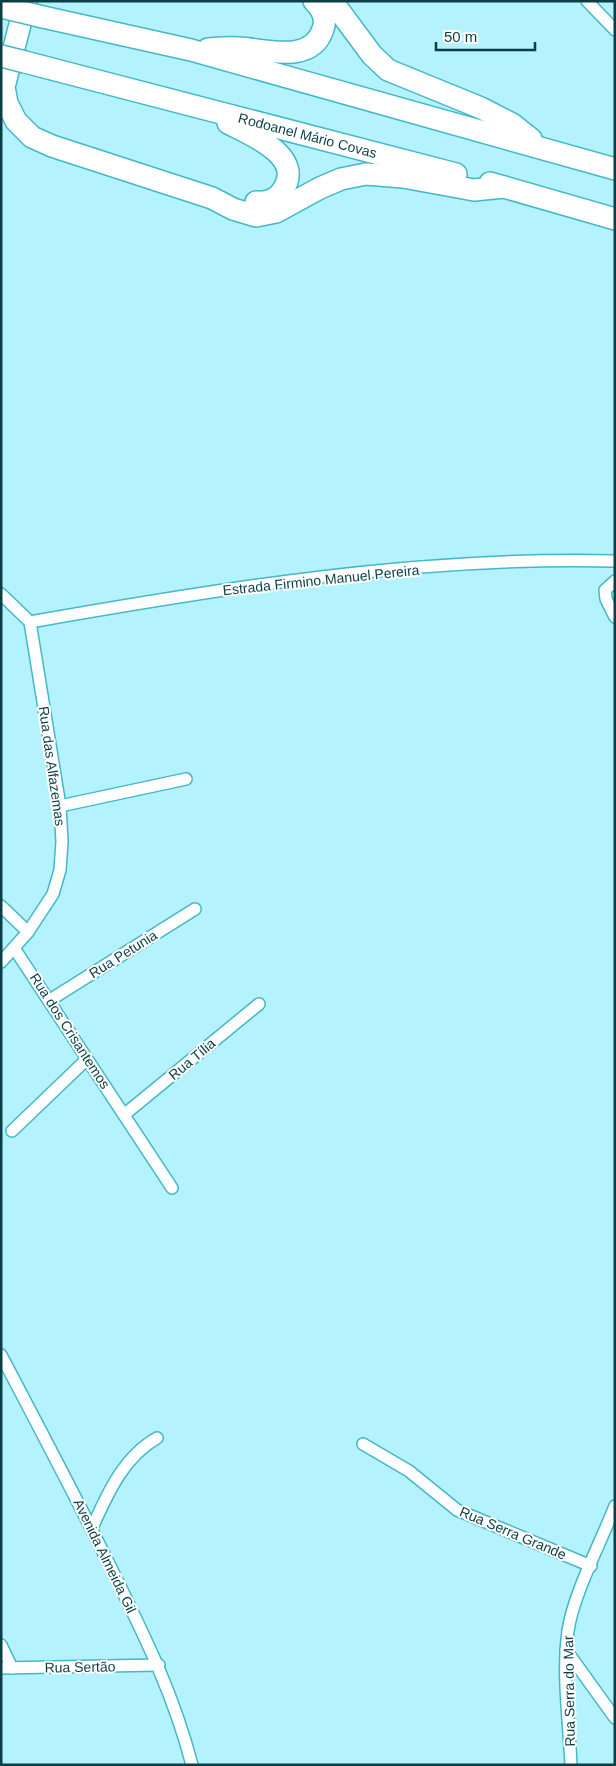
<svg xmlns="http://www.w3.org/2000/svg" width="616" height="1766" viewBox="0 0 616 1766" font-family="Helvetica,sans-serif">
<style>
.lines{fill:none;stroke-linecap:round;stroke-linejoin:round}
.street-casing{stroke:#42b8c9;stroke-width:14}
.highway-casing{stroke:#42b8c9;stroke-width:24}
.street{stroke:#fff;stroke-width:11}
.highway{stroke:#fff;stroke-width:21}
.highway-bridge-casing{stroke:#42b8c9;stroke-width:24;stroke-linecap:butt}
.highway-bridge{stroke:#fff;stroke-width:21}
.labels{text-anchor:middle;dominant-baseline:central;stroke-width:4;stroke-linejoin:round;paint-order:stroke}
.street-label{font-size:14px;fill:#0a3f46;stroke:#fff}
</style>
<rect width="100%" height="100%" fill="#b4f2fd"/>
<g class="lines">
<!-- street casing -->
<g class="street-casing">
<g id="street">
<polyline points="587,1 615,30"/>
<polyline points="615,581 605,590 606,599 615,617"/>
<polyline points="1,594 30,622 60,806 62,842 60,870 53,894 28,932 1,962"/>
<path d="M30 622C222 588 419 556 615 561"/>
<polyline points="60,806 186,779"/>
<polyline points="1,906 28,932"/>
<polyline points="14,948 172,1188"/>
<polyline points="50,1000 195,909"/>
<polyline points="125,1114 259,1004"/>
<polyline points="12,1131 87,1059"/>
<path d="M1 1355C40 1429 79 1503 116 1578 147 1641 174 1696 192 1765"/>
<polyline points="363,1444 409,1471 457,1510 591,1566"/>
<path d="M92 1528C107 1495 123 1457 157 1438"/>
<polyline points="1,1645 12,1668"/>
<polyline points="566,1650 615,1718"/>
<polyline points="1,1668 159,1665"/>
<path d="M571 1765C569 1721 562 1674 568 1631 573 1595 601 1542 615 1506"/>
</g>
</g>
<!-- highway casing -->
<g class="highway-casing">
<g id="highway">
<polyline points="26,1 4,87 7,103 16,121 32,137 52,146 212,198 233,209 256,216 276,212 320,188 341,179 366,174 403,177 474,190 504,187"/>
<polyline points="332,1 372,55 388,70 481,108 512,124 531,139"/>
<polyline points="43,17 191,50 615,169"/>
<path d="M208 49C219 48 230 47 240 48 267 50 312 64 323 29 327 19 322 9 314 1"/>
<path id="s1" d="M25 62 456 174"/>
<path d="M228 123C251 135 305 156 283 190 277 200 267 203 256 202"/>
<polyline points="490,183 615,219"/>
</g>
</g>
<!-- street -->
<use href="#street" class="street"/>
<!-- highway -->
<use href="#highway" class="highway"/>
<!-- highway-bridge casing -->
<g class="highway-bridge-casing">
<g id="highway-bridge">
<polyline points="1,7 43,17"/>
<polyline points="1,56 25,62"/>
</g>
</g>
<!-- highway-bridge -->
<use href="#highway-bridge" class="highway-bridge"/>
</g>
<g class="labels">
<!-- street labels -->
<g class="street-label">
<text stroke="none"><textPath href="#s1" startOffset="292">Rodoanel Mário Covas</textPath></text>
<text transform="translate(321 580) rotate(-6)">Estrada Firmino Manuel Pereira</text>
<text transform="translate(52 766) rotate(82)">Rua das Alfazemas</text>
<text transform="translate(123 954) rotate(-32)">Rua Petunia</text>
<text transform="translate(70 1031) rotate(57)">Rua dos Crisantemos</text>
<text transform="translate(192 1059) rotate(-40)">Rua Tília</text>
<text transform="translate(513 1533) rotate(23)">Rua Serra Grande</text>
<text transform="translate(105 1556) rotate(64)">Avenida Almeida Gil</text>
<text transform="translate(80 1667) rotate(-1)">Rua Sertão</text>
<text transform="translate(569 1691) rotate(-91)">Rua Serra do Mar</text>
</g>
</g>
<!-- border -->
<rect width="616" height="1766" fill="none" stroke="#0a3f46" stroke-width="5"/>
<!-- scale -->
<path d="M436 42v8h99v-8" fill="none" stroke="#0a3f46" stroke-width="2.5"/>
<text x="444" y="42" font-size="15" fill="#0a3f46" stroke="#ffffff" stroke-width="4" paint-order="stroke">50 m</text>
</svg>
